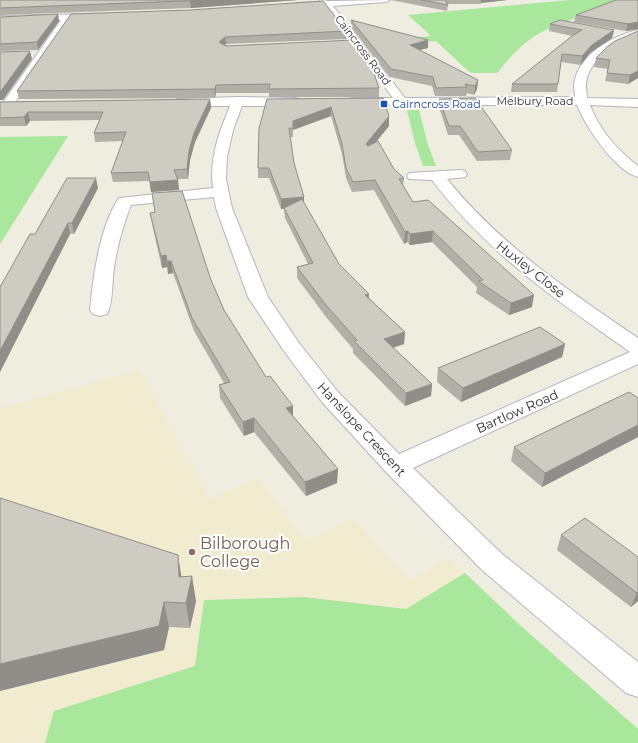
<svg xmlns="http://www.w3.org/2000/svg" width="638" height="743" viewBox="0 0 638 743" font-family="Montserrat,sans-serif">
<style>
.education{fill:#f1ecd0}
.green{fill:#a8e79c}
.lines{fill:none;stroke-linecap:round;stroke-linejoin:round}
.minor-casing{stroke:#b4b4c1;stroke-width:2}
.minor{fill:#fff;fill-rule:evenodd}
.wall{fill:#b1afa8}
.shaded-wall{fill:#908e88}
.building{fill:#cecbc3;stroke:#908e88}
.transit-dot{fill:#1a4fb4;stroke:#fff;stroke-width:1.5}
.education-dot{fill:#8d6e63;stroke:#fff;stroke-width:1.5}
.labels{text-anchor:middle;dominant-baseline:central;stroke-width:4;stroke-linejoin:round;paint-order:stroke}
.far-street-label{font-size:11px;fill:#2e2e2e;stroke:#fff}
.far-transit-label{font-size:11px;fill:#164399;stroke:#fff;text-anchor:start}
.street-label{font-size:13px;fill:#2e2e2e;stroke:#fff}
.near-education-label{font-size:16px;fill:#785e54;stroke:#fff;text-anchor:start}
</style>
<rect width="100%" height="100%" fill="#efece0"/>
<!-- education -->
<polygon class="education" points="140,370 210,499 258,477 306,540 353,518 411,580 449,558 521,626 638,729 638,743 0,743 0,408"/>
<!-- green -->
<g class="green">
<path d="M569 0H638C605 10 557 20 529 40 517 49 507 61 497 73H472L467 70 436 41 412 42 407 38 431 36 408 15Z"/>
<polygon points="406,106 418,106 428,145 436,166 423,166 415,143"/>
<polygon points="68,136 7,233 0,244 0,137"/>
<polygon points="465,573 521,626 638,729 638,743 45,743 54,711 195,666 204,600 304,597 406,609"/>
</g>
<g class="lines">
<!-- minor casing -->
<g class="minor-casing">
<g id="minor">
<path d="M320 0 329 1 390 0 386 2 333 6 405 98 575 97C575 93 574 89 574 85 577 55 612 36 638 30V36C616 42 587 60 586 85 586 89 587 94 587 98L638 99V107L590 105C599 129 617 150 638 166V177C616 172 585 126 577 105H349L347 102 349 99 353 98H393L325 7 297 9 293 6 297 3 321 2Z"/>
<polygon points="97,14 101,17 100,19 70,20 12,107 4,107 2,104 61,20 0,22 0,16"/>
<path d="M238 97 295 98 299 99 301 102 299 105 295 106H242L233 130 227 157 226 179 232 208 268 297 299 343 338 392 399 454 630 352C555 299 488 254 432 180L409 179 407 176 409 173 460 170 465 171 467 174 465 177 447 179C500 245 569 291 638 338V364L413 468 502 554 638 662V697L626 693 482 570 386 472 322 402 284 351 248 297 216 208 214 197 131 205C123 225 117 247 114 268 112 280 113 305 107 314L100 316 93 314 90 310C93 277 100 225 119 198L213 188C209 159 219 132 230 106H181L177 105 175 102 177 99Z"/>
</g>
</g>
<!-- minor -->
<use href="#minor" class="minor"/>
</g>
<!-- wall -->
<g class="wall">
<polygon points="0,0 298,0 191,8 0,15"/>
<polygon points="391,0 507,0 481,3 481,4 447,4 448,5 447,11"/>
<polygon points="638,0 638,29 626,31 574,22 576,15"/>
<polygon points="58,14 59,21 38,50 0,51 0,17"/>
<polygon points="71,14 347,31 347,39 226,44 225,45 372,65 372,68 379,88 379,97 269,97 269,93 216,93 215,98 19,99 17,91"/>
<polygon points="351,20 428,48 419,50 478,80 477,89 474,95 467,93 466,96 435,96 432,86 390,77 351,27"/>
<polygon points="550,24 614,30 612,38 590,53 581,65 561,62 557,92 511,92 512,84 572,36 549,31"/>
<polygon points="638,31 638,78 628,84 605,81 608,69 594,67 596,58"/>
<polygon points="383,98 389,126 375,143 394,169 404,178 403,186 413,202 532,307 509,315 476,293 477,287 432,242 410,245 407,242 404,244 374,190 352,192 346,178 342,154 331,116 293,130 293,137 290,137 294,163 304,203 339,264 369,298 405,332 404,344 393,348 432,384 431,396 405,406 353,353 353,349 326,317 297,278 297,267 308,264 285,218 284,209 281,209 269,178 258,178 258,168 267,99"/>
<polygon points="210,99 211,108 195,142 190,160 188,179 178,179 179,190 151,192 149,181 113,182 111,173 123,141 95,142 94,133 100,120 30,121 26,126 0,126 0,102"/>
<polygon points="439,99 512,150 510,160 477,161 459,135 448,135 439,107"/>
<polygon points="98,188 74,234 70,234 0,372 0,287 35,234"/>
<polygon points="152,193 211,280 224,310 266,377 293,416 338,469 337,483 306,496 254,432 244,436 220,398 219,385 224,383 194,331 173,273 168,274 167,267 162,268 152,224 150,213 155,212"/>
<polygon points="565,344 562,357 461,402 437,382 438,368"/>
<polygon points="638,398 638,437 542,487 511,461 514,447"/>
<polygon points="0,498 181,577 196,601 190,628 169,627 164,650 0,691"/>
<polygon points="561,535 638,557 638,601 631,607 557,550"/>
</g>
<!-- shaded-wall -->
<g class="shaded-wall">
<polygon points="208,0 298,0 191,8 190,1"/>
<polygon points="481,0 507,0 481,3"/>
<polygon points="58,14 59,21 38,50 37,42"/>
<polygon points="638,22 638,29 626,31 628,24"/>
<polygon points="614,30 612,38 590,53 581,65 582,56 592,45"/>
<polygon points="225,37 226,44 220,50 219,42"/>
<polygon points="428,40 428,48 409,53 410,45"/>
<polygon points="30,51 32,59 3,100 0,100 0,91"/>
<polygon points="638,71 638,78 628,84 630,75"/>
<polygon points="478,80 477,89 474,95 475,86"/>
<polygon points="216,85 216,93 215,98 215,89"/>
<polygon points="210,99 211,108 195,142 190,160 188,179 187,169 189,151 194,133"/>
<polygon points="331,107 331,116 293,130 293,121"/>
<polygon points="28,112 30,121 26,126 24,117"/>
<polygon points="389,116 389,126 366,154 366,144"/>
<polygon points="96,178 98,188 74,234 72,223"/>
<polygon points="178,180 179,190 151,192 150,182"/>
<polygon points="304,197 304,207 281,209 281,199"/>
<polygon points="68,223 70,234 0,372 0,351"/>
<polygon points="408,231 407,242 404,244 405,232"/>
<polygon points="433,231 432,242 410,245 410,234"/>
<polygon points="166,255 167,267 162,268 161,256"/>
<polygon points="167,261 171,261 173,273 168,274"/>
<polygon points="369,294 368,305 365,295"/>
<polygon points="534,295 532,307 509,315 511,303"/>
<polygon points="405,332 404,344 383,351 384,339"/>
<polygon points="565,344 562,357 461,402 463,388"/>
<polygon points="432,384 431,396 405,406 406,393"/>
<polygon points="293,406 293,419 286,408"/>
<polygon points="254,418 254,432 244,436 243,422"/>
<polygon points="638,425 638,437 542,487 545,473"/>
<polygon points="338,469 337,483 306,496 305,482"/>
<polygon points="178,555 182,580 179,577"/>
<polygon points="192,576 196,601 190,628 186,603"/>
<polygon points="638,592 638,601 631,607 637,593"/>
<polygon points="164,602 169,627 164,650 0,691 0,664"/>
</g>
<!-- building -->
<g class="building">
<polygon points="0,0 208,0 0,8"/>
<polygon points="421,0 445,0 448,5"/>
<polygon points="616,0 638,0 638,22 628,24 576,15"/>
<polygon points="323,1 347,31 225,37 219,42 226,46 353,40 372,65 371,65 379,88 269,89 270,84 216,85 215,89 17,91 71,14 190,10"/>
<polygon points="58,14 37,42 0,44 0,17"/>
<polygon points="351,20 428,40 410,45 478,80 475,86 465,84 467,87 436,88 433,77 391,69"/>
<polygon points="560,20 614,30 592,45 582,56 562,54 558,84 512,84 572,36 582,30 550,24"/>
<polygon points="638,31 638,71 630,75 607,73 610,60 596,58 607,47 615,41"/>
<polygon points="30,51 1,91 0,91 0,52"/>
<polygon points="383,98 389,116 366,144 368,146 378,141 394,169 404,178 399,179 413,202 428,200 534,295 511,303 478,281 483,280 433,231 410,234 408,231 405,232 375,180 353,182 346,168 342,144 331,107 293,121 293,128 289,128 294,163 304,197 281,199 269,168 258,168 259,128 267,99"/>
<polygon points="475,98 512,150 478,152 460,126 449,126 439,99"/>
<polygon points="210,99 194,133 189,151 187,169 174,170 178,180 150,182 148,172 111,173 126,132 94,133 103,112 28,112 24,117 0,118 0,102"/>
<polygon points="67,178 96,178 72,223 68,223 0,351 0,287 30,234 35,234"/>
<polygon points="182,191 211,280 224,310 266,377 270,376 293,406 286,408 338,469 305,482 254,418 243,422 219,385 230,382 192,318 171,261 167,261 166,255 161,256 150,213 155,212 152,193"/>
<polygon points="302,199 339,264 369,294 365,295 405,332 384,339 432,384 406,393 354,341 357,340 326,305 297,267 313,263 284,208"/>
<polygon points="540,327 565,344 463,388 438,368"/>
<polygon points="629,392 638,398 638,425 545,473 514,447"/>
<polygon points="0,498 178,555 179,577 192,576 186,603 164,602 159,626 0,664"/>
<polygon points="585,518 638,557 638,592 637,593 561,535"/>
</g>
<!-- markers -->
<rect class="transit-dot" x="380" y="100" width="8" height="8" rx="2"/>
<circle class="education-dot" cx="192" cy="552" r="4"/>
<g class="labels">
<!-- far-street labels -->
<g class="far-street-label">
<text transform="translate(363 50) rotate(53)">Caincross Road</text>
<text x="535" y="101">Melbury Road</text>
</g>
<!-- far-transit labels -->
<g class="far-transit-label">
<text x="392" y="104">Cairncross Road</text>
</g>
<!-- street labels -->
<g class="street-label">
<text transform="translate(531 269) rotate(38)">Huxley Close</text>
<text transform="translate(517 411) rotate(-24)">Bartlow Road</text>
<text transform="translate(362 429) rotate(47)">Hanslope Crescent</text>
</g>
<!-- near-education labels -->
<g class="near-education-label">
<text x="200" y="543">Bilborough<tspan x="200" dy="18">College</tspan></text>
</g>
</g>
</svg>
